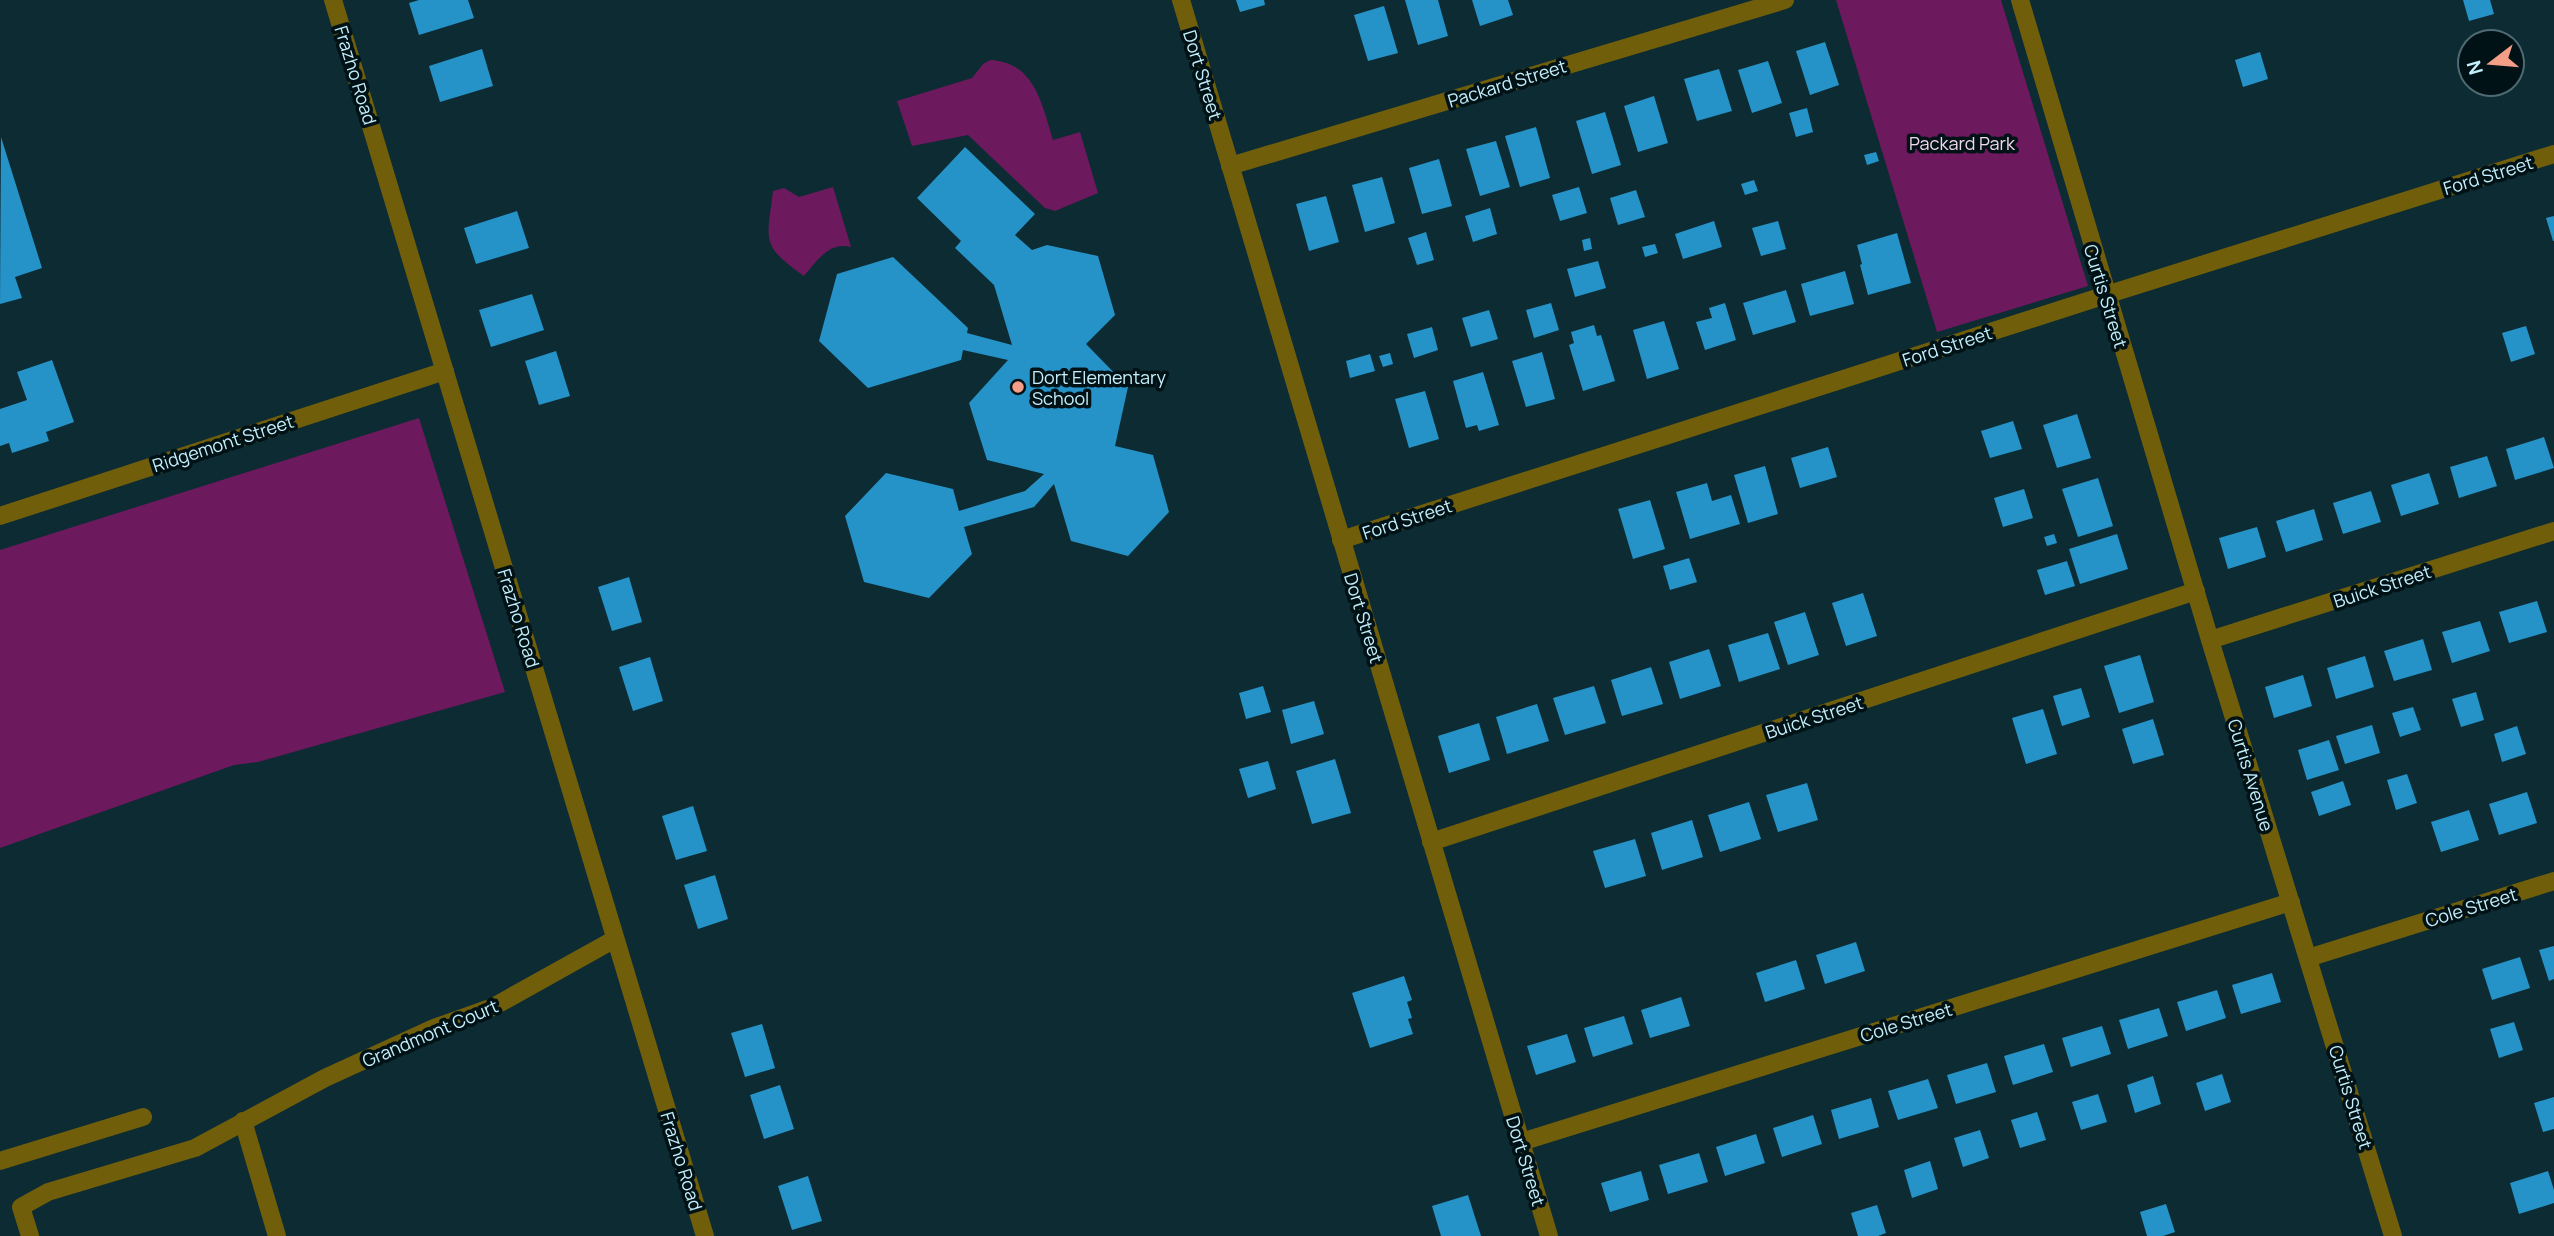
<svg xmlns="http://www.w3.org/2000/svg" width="2554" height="1236" viewBox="0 0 2554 1236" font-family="Manrope,sans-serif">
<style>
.green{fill:#6d195e}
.building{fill:#2693c8}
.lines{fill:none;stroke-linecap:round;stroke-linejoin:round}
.minor{stroke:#705e0b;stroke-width:18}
.tertiary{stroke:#705e0b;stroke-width:18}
.poi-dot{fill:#f49e87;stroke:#011217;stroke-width:2.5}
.labels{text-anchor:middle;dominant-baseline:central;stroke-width:7;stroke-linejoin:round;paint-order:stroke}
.street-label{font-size:18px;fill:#c4effb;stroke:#011217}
.park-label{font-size:18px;fill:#f1d8ea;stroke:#011217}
.poi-label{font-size:18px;fill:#c4effb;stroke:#011217;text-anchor:start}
</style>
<rect width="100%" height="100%" fill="#0c2b32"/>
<!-- green -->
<g class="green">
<polygon points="1836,0 2001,0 2088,286 1937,332"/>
<path d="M990 60C1035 62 1042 105 1053 140L1080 132 1098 193 1055 211 1045 208 968 135 912 146 897 101 972 78 983 64Z"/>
<path d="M833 187 851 247C829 241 817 261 804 276 760 245 767 241 773 191L784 188 799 197Z"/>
<polygon points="419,418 505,692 258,762 234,765 0,848 0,550"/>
</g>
<!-- building -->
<g class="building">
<polygon points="419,0 468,0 474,18 419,35 409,3"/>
<polygon points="1236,0 1264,0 1265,5 1240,12"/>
<polygon points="1405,0 1438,0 1448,36 1418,45"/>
<polygon points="1472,0 1508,0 1513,15 1480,26"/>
<polygon points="2463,0 2490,0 2494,14 2469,21"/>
<polygon points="1384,6 1398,53 1368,61 1354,15"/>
<polygon points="1825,42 1839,85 1810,95 1796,51"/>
<polygon points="482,49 493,86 440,102 429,66"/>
<polygon points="2260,52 2268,79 2243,87 2235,60"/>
<polygon points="1768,61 1782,103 1752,113 1738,70"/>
<polygon points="1719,69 1732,111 1697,121 1684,79"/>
<polygon points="1654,96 1668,143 1638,152 1624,106"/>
<polygon points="1807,108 1813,132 1796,137 1789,113"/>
<polygon points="1605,112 1621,165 1592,174 1576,121"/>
<polygon points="1536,127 1550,178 1520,187 1505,136"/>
<polygon points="1,137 42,268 15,277 22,298 0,304"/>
<polygon points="1496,141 1510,187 1480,196 1466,149"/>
<polygon points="965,147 1035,214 1015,235 1032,250 1047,245 1098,256 1115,315 1086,344 1128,387 1115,446 1153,455 1169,512 1128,556 1071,541 1054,484 1034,507 964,527 972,554 929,598 864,582 845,516 886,473 953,489 959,511 1025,491 1044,474 987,460 969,403 1008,360 963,350 961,360 868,388 819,341 837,274 893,257 968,328 967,333 1012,345 994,285 955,248 961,241 917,198"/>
<polygon points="1876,152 1879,161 1867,165 1864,155"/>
<polygon points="1439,159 1452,206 1422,214 1409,168"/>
<polygon points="1382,177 1395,223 1365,232 1352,185"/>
<polygon points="1754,180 1758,191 1745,195 1741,184"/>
<polygon points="1579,187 1587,213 1560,221 1552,195"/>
<polygon points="1636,190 1645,217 1618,225 1610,198"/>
<polygon points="1326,196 1339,242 1309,251 1296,204"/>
<polygon points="1490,208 1497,234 1473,242 1465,216"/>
<polygon points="517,211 529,248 476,264 464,228"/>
<polygon points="2554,216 2554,241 2553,241 2546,218"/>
<polygon points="1714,221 1722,247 1683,259 1675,234"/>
<polygon points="1778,221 1786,249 1761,256 1752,228"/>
<polygon points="1426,232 1434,260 1417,265 1408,238"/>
<polygon points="1897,233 1911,283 1868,295 1860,265 1862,264 1857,245"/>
<polygon points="1590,238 1592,249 1584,251 1582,240"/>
<polygon points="1655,244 1658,253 1645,257 1642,247"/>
<polygon points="1598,261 1606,288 1575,297 1567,269"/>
<polygon points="1845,271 1854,304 1810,316 1801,284"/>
<polygon points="1786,290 1796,322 1753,335 1743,303"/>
<polygon points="532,294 544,330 491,347 479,310"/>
<polygon points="1551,303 1559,330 1534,338 1526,310"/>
<polygon points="1725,303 1736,340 1705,350 1696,322 1712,318 1709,308"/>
<polygon points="1489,310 1498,339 1471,347 1462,318"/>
<polygon points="1664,321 1679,369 1647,379 1633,330"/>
<polygon points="1594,325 1597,336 1601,335 1615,381 1583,391 1569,345 1574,343 1571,332"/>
<polygon points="2526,326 2535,354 2511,362 2502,333"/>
<polygon points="1432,327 1438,350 1414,358 1407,334"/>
<polygon points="556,351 570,396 539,405 525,361"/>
<polygon points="1542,352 1555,399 1526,407 1512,361"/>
<polygon points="1390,353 1393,364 1383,367 1379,356"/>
<polygon points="1370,354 1375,371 1350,378 1346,361"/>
<polygon points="52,360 74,422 46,432 49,441 12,453 9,443 0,446 0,409 27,400 17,372"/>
<polygon points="1483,372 1499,425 1479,431 1477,425 1466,428 1453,381"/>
<polygon points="1425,391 1439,439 1409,448 1395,399"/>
<polygon points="2077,414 2091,458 2057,468 2043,425"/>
<polygon points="2013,421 2022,449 1990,458 1981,431"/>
<polygon points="2544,437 2554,468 2515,480 2506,449"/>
<polygon points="1828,447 1837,477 1800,488 1791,458"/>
<polygon points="2487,456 2497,486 2459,498 2450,467"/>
<polygon points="1765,466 1778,514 1748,523 1734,475"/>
<polygon points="2429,473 2439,504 2401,516 2391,485"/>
<polygon points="2098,478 2113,526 2078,537 2062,489"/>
<polygon points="1707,483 1712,501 1731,495 1740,524 1690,539 1676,492"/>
<polygon points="2024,489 2033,518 2003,527 1994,498"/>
<polygon points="2371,491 2381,522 2343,534 2333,503"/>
<polygon points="1650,500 1665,549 1633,559 1618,509"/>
<polygon points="2314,509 2323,540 2286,552 2276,521"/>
<polygon points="2257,527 2266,557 2228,569 2219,538"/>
<polygon points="2054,534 2057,543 2047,546 2044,537"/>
<polygon points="2117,534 2128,569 2080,584 2069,549"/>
<polygon points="1689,558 1697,582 1670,590 1663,566"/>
<polygon points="2067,561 2075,586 2045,595 2037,570"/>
<polygon points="629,577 642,622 612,631 598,587"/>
<polygon points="1863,593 1877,636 1846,646 1832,603"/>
<polygon points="2537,601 2547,632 2509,643 2499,612"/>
<polygon points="1805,612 1819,655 1788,665 1774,622"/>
<polygon points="2480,621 2490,651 2452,663 2442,632"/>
<polygon points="1768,633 1780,669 1739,682 1728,645"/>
<polygon points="2423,639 2432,670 2394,681 2384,651"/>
<polygon points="1709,649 1721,686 1680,699 1669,662"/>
<polygon points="2140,655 2154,702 2119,713 2104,666"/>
<polygon points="2365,656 2374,687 2336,699 2327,668"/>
<polygon points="650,657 663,701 633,711 619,667"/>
<polygon points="1651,667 1663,704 1622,716 1611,680"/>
<polygon points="2303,675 2312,706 2274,718 2265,687"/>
<polygon points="1263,686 1271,712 1246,719 1239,693"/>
<polygon points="1594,686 1606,723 1565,735 1553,698"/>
<polygon points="2081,688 2090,717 2062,726 2053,696"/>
<polygon points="2476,692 2484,720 2461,727 2452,699"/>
<polygon points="1314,701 1324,734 1291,744 1282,710"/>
<polygon points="1537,704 1549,741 1507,754 1496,717"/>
<polygon points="2413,707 2421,730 2400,737 2392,713"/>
<polygon points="2043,709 2057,754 2026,764 2012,718"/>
<polygon points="2153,719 2164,755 2133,764 2122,729"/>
<polygon points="1479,723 1490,760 1449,773 1438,736"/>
<polygon points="2372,725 2380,753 2345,764 2336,736"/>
<polygon points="2517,726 2526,754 2502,762 2494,734"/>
<polygon points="2329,740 2339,770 2307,780 2298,750"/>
<polygon points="1335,759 1351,813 1312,824 1296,771"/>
<polygon points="1268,761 1276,789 1248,798 1239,769"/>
<polygon points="2407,774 2417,803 2396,810 2387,780"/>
<polygon points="2343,781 2351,805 2319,816 2311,792"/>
<polygon points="1807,783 1818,820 1778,832 1766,795"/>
<polygon points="2527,792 2537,823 2499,835 2489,804"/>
<polygon points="1749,802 1761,839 1720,852 1708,815"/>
<polygon points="693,806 707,851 676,860 662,816"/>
<polygon points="2469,810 2479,840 2441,852 2431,822"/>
<polygon points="1692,820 1703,857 1662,870 1651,833"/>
<polygon points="1635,839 1646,876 1605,888 1593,851"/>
<polygon points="715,875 728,919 698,929 684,885"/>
<polygon points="1856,942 1865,971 1825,984 1816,955"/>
<polygon points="2554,946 2554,979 2549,981 2539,950"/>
<polygon points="2520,957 2530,988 2492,1000 2482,969"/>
<polygon points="1796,960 1805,989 1765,1002 1756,973"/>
<polygon points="2272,973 2281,1002 2241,1014 2232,985"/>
<polygon points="1404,976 1412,1000 1407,1002 1412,1018 1408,1019 1413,1034 1370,1048 1352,993"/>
<polygon points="2217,990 2226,1018 2186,1031 2177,1002"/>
<polygon points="1681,997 1690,1026 1650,1038 1641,1010"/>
<polygon points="2159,1008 2168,1036 2128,1049 2119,1020"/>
<polygon points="1624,1016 1633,1044 1593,1057 1584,1028"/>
<polygon points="2514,1022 2523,1050 2499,1058 2490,1029"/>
<polygon points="762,1024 775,1068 745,1077 731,1033"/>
<polygon points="2102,1026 2111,1054 2071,1067 2062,1038"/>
<polygon points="1567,1034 1576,1062 1536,1075 1527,1046"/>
<polygon points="2044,1044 2053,1072 2013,1085 2004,1056"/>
<polygon points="1987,1063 1996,1092 1956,1104 1947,1075"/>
<polygon points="2222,1074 2231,1102 2205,1111 2196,1083"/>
<polygon points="2153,1076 2161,1104 2135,1113 2127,1085"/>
<polygon points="1928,1079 1938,1108 1898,1120 1888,1091"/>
<polygon points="780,1085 794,1129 764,1139 750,1095"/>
<polygon points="2098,1094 2107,1122 2081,1130 2072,1102"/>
<polygon points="2554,1097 2554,1129 2543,1132 2534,1103"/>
<polygon points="1871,1098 1879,1127 1839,1139 1831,1110"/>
<polygon points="2037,1112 2046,1140 2020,1148 2011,1120"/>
<polygon points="1813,1115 1822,1144 1782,1157 1773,1128"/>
<polygon points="1980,1130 1989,1158 1963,1167 1954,1138"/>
<polygon points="1756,1134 1765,1163 1725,1176 1716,1147"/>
<polygon points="1699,1153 1708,1182 1668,1194 1659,1165"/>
<polygon points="1930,1161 1938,1189 1912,1198 1904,1170"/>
<polygon points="1641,1171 1649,1200 1610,1212 1601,1183"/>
<polygon points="2548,1171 2554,1190 2554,1203 2519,1214 2510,1183"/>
<polygon points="808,1176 822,1221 792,1230 778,1186"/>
<polygon points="1468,1195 1481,1236 1441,1236 1432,1206"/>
<polygon points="2166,1204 2175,1232 2163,1236 2147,1236 2140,1212"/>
<polygon points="1877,1205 1886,1233 1878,1236 1858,1236 1851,1213"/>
</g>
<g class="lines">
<!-- minor -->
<g class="minor">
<polyline points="1181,0 1549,1236"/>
<polyline points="2020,0 2210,640 2393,1236"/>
<polyline points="1230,166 1785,0"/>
<polyline points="0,516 445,371"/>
<polyline points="1341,540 2106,295 2554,154"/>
<polyline points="2210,640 2554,531"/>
<polyline points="1431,842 2196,591"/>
<polyline points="2308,958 2554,881"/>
<polyline points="243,1121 277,1236"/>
<polyline points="1521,1142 2291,902"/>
<polyline points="0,1161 143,1117"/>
<polyline points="30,1236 21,1207 48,1192 195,1148 325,1078 434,1028 493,1007 615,939"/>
</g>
<!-- tertiary -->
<polyline class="tertiary" points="333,0 705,1236"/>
</g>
<!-- markers -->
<circle class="poi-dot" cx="1018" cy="387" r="7"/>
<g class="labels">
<!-- street labels -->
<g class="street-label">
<text transform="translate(356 75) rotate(73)">Frazho Road</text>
<text transform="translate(1203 75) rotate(73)">Dort Street</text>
<text transform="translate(1507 83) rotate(-17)">Packard Street</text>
<text transform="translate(2488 175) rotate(-17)">Ford Street</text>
<text transform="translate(2106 296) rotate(73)">Curtis Street</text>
<text transform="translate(1947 346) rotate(-18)">Ford Street</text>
<text transform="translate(223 443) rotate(-18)">Ridgemont Street</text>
<text transform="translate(1407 519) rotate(-18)">Ford Street</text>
<text transform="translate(2382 586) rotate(-18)">Buick Street</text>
<text transform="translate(519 618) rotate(73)">Frazho Road</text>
<text transform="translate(1364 618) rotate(73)">Dort Street</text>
<text transform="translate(1814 717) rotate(-18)">Buick Street</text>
<text transform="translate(2251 775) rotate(73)">Curtis Avenue</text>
<text transform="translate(2471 907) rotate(-17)">Cole Street</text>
<text transform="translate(1906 1022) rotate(-17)">Cole Street</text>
<text transform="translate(430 1033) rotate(-23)">Grandmont Court</text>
<text transform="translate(2351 1097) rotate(73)">Curtis Street</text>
<text transform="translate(682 1161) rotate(73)">Frazho Road</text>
<text transform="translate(1526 1161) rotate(73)">Dort Street</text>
</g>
<!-- park labels -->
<g class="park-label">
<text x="1962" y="143">Packard Park</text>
</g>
<!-- poi labels -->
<g class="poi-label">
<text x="1032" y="377">Dort Elementary<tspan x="1032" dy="21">School</tspan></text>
</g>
</g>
<!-- north arrow -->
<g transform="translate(2491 63) rotate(254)"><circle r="33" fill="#011217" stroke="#4f6a72" stroke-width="2"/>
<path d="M0-5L12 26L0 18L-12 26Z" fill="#f49e87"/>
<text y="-10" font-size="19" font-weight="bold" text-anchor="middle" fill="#c4effb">N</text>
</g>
</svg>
